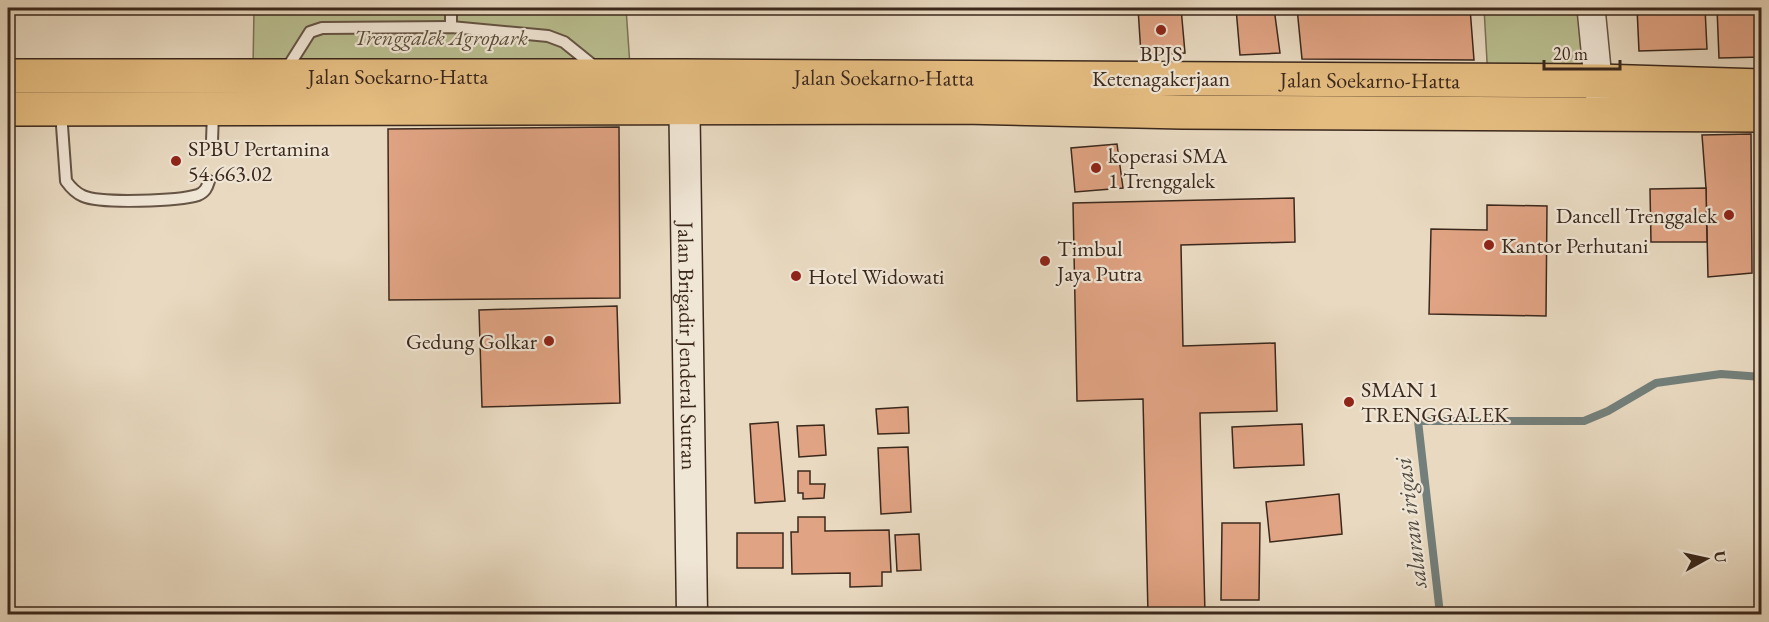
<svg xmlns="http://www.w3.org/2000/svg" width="1769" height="622" viewBox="0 0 1769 622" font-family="'EB Garamond',serif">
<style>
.green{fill:#b9be90;stroke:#7a7356;stroke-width:1.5}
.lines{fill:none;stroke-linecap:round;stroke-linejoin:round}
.stream{stroke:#737f7a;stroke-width:8}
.building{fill:#e0a383;stroke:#3b281c;stroke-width:1.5}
.service-casing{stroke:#665445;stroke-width:14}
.tertiary-casing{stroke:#665445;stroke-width:30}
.secondary-casing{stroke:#3b281c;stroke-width:33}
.trunk-casing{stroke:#3b281c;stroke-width:36}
.service{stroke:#f0e6d6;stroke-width:10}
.tertiary{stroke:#f0e6d6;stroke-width:27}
.secondary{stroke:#f0e6d6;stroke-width:30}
.trunk{stroke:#e4bc80;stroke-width:33}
.poi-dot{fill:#8f2418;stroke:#f0e6d6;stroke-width:2}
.labels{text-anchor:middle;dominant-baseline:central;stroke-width:4.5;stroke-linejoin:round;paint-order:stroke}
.park-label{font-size:22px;font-style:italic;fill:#5a4e39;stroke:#f0e6d6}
.poi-label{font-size:22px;fill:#3b281c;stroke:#f0e6d6;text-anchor:start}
.street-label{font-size:22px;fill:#3b281c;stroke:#f0e6d6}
.water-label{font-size:24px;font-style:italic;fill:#524c43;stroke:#f0e6d6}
</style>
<rect width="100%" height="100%" fill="#e8d9c0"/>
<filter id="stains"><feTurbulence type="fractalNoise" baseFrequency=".00333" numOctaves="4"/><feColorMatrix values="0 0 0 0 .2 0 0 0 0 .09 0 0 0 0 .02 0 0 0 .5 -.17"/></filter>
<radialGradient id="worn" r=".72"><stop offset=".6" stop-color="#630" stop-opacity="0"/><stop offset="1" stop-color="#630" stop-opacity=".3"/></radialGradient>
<!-- green -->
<g class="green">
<polygon points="254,8 626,8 630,66 253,68"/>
<polygon points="1484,8 1579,8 1582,77 1488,79"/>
</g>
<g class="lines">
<!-- stream -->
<polyline class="stream" points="1440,614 1418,421 1584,421 1608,411 1656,383 1721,374 1762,377"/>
</g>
<!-- building -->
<g class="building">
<polygon points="1138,8 1181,8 1185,53 1141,55"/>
<polygon points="1236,8 1274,8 1280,53 1240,55"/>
<polygon points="1297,8 1470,8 1474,60 1302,59"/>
<polygon points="1637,8 1705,8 1707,49 1639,51"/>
<polygon points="1717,8 1762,8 1762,57 1719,58"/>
<polygon points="619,127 620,298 389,300 388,129"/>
<polygon points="1751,134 1752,273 1708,277 1706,188 1702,135"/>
<polygon points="1117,144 1123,188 1075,192 1071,148"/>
<polygon points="1706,188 1707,242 1651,242 1650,189"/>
<polygon points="1294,198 1295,242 1181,245 1183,346 1275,343 1277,411 1200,413 1205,614 1148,614 1143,399 1077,401 1073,203"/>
<polygon points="1487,205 1547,206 1546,316 1429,314 1431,229 1487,230"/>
<polygon points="617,306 620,403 482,407 479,310"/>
<polygon points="908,407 909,433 878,434 876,409"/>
<polygon points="778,422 785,501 755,503 750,424"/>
<polygon points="1302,424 1304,465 1234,468 1232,427"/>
<polygon points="824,425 826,455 799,457 797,426"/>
<polygon points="908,447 911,512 881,514 878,448"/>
<polygon points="798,471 810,471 810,484 825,484 824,498 803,499 803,493 798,493"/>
<polygon points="1339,494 1342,534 1270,542 1266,502"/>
<polygon points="798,517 825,517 825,531 889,530 891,572 882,572 882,586 850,587 850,573 792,574 791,532 798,532"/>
<polygon points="1222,523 1260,523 1259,600 1221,600"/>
<rect x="737" y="533" width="46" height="35"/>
<polygon points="919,534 921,570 897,571 895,535"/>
</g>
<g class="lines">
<!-- service casing -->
<g class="service-casing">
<g id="service">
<polyline points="451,8 451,27"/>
<polyline points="286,70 310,32 322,28 451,27 548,36 564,42 595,67"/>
<path d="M61 112 66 181C71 188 76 193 83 196 101 204 179 201 198 195 205 192 207 188 209 181"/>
<polyline points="212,141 213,112"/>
</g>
</g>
<!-- tertiary casing -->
<g class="tertiary-casing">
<polyline id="tertiary" points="1591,8 1600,100"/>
</g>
<!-- secondary casing -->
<g class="secondary-casing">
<g id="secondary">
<path id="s1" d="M684 82 692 614"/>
</g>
</g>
<!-- trunk casing -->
<g class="trunk-casing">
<g id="trunk">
<path id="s2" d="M8 76H683L1599 81 1762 86"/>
<polyline points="8,109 963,107 1182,112 1762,115"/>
</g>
</g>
<!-- service -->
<use href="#service" class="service"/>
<!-- tertiary -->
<use href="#tertiary" class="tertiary"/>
<!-- secondary -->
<use href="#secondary" class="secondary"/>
<!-- trunk -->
<use href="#trunk" class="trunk"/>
</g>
<!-- markers -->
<g class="poi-dot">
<circle cx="1161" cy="30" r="6"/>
<circle cx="176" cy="161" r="6"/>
<circle cx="1096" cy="168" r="6"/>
<circle cx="1729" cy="215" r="6"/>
<circle cx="1489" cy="245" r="6"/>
<circle cx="1045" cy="261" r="6"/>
<circle cx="796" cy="276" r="6"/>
<circle cx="549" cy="341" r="6"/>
<circle cx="1349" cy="402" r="6"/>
</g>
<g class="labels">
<!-- park labels -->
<g class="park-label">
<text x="441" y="37">Trenggalek Agropark</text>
</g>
<!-- poi labels -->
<g class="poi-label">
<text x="1161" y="53" text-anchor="middle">BPJS<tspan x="1161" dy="25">Ketenagakerjaan</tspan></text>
<text x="188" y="148">SPBU Pertamina<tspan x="188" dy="25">54.663.02</tspan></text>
<text x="1108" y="155">koperasi SMA<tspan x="1108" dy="25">1 Trenggalek</tspan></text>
<text x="1717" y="215" text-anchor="end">Dancell Trenggalek</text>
<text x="1501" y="245">Kantor Perhutani</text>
<text x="1057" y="248">Timbul<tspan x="1057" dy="25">Jaya Putra</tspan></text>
<text x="808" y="276">Hotel Widowati</text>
<text x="537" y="341" text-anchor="end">Gedung Golkar</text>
<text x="1361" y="389">SMAN 1<tspan x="1361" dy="25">TRENGGALEK</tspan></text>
</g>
<!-- street labels -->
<g class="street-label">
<text stroke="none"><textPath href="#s2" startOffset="390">Jalan Soekarno-Hatta</textPath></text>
<text stroke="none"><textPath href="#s2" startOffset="876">Jalan Soekarno-Hatta</textPath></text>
<text stroke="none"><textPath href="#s2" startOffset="1362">Jalan Soekarno-Hatta</textPath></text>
<text stroke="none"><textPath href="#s1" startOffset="264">Jalan Brigadir Jenderal Sutran</textPath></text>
</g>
<!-- water labels -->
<g class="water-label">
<text transform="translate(1410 523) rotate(-97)">saluran irigasi</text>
</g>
</g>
<!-- margin -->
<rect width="1769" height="622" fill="none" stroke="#e8d9c0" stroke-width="30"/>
<rect x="9" y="9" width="1751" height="604" fill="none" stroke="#3b281c" stroke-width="3"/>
<rect x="15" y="15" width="1739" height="592" fill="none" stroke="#3b281c" stroke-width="1.5"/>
<!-- north arrow -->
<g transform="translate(1706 559) rotate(82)" stroke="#f0e6d6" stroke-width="4.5" paint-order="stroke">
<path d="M0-4.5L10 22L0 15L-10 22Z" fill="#3b281c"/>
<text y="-9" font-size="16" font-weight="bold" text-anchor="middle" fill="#3b281c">U</text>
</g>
<!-- scale -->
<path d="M1544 60v9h76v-9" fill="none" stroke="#3b281c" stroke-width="3"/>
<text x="1553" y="60" font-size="18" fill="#3b281c" stroke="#f0e6d6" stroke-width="4.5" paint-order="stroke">20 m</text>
<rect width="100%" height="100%" filter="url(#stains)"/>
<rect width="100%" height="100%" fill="url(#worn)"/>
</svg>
